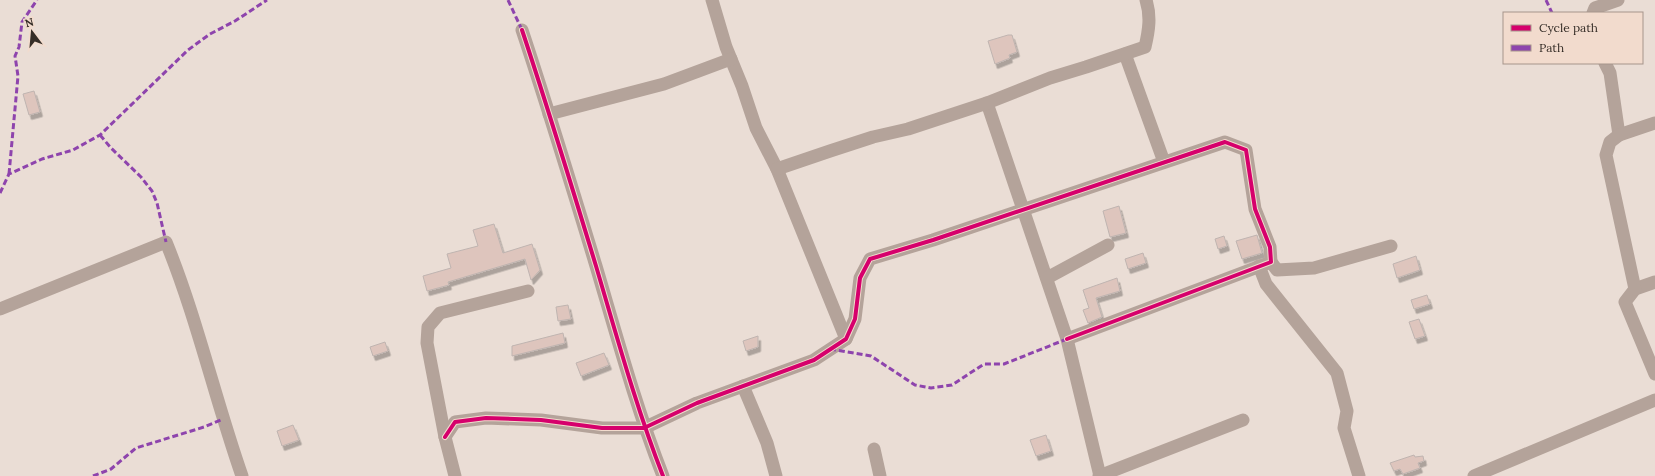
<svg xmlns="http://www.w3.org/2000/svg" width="1655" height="476" viewBox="0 0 1655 476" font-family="Lora,serif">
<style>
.building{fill:#dec5bd;stroke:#bfb4b0;filter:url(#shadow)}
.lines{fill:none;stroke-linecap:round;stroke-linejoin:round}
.street{stroke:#b4a39a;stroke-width:13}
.quiet{stroke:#8e44ad;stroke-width:3;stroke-dasharray:6 3;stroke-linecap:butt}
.cycleway-casing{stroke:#f2dbcd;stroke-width:6}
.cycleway{stroke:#d6006c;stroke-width:4}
</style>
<defs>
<filter id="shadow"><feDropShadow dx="2.5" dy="4.5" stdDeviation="0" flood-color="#0004"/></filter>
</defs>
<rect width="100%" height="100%" fill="#eaddd5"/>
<!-- building -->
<g class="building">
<polygon points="1008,35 1012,35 1017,52 1009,55 1010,58 995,64 988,41"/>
<polygon points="34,91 40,112 29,115 23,94"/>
<polygon points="1119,206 1126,233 1110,237 1103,211"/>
<polygon points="494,224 503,253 532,244 540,270 531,280 525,259 448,282 449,285 427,291 423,276 451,268 447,254 478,246 473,230"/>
<polygon points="1257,235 1262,253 1242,259 1236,241"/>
<polygon points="1224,236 1227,246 1218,249 1215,239"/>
<polygon points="1143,253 1146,263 1128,269 1125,259"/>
<polygon points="1416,256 1420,270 1397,278 1393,264"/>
<polygon points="1117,278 1120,291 1096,298 1102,317 1088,323 1083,310 1089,308 1083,290"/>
<polygon points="1427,295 1430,304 1414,309 1411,300"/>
<polygon points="568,305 571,319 558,321 556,307"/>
<polygon points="1419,319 1425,336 1415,339 1409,322"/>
<polygon points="563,333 565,343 512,356 512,346"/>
<polygon points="758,336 758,347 746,351 743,341"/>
<polygon points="385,342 388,351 373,356 370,347"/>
<polygon points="604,353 609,365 581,376 576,363"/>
<polygon points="293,425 299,440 282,446 277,431"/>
<polygon points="1046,435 1051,451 1036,456 1030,440"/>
<polygon points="1414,455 1415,457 1423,456 1424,461 1418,463 1420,468 1403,474 1400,469 1394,471 1390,463"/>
</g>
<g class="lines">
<!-- street -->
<g class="street">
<polyline points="712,0 726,47 742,86 756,128 777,169 846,339"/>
<polyline points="1593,13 1595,8 1618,0"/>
<path d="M522 30C548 108 572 187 596 266 617 337 636 407 663 476"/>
<polyline points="1125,54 1164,162"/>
<polyline points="1605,63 1610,73 1619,135"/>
<polyline points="987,103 1067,339 1100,476"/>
<polyline points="549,114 664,84 731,59"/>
<path d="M777 169 830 151 873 137 908 129 987 103 1050 78 1086 67 1145 47C1149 30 1151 16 1146 0"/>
<polyline points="1271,262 1277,270 1314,268 1391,246"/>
<polyline points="1259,266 1266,284 1337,373 1347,411 1344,428 1359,476"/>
<polyline points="1047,278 1108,245"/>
<polyline points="1655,282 1635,289 1625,302 1655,374"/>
<polyline points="1635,289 1606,155 1610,142 1619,135 1655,123"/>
<path d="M0 309 166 242C197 318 215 399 242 476"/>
<polyline points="743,386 767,443 776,476"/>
<polyline points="445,437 455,422 486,418 541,420 602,428 644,428 697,403 814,360 846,339 855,319 860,278 870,259 933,240 1225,142 1246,150 1255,209 1270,247 1271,262 1067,339"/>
<polyline points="874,449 880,476"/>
<polyline points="455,476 445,437 427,343 428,327 440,313 528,291"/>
<polyline points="1099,476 1243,420"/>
<polyline points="1474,476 1655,400"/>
</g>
<!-- quiet -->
<g class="quiet">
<polyline points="508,0 522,30"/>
<polyline points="1546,0 1552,13"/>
<polyline points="100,135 111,148 141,177 152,191 157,203 166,242"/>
<polyline points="9,174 18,76 15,56 19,47 22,22 37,0"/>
<polyline points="0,193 9,174 42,159 73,150 100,135 188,50 210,34 235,21 267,0"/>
<polyline points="830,349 871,356 915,385 931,388 952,385 984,364 1004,364 1067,339"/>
<polyline points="93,476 111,469 136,448 204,427 223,419"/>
</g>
<!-- cycleway casing -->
<g class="cycleway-casing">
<g id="cycleway">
<path d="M522 30C548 108 572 187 596 266 617 337 636 407 663 476"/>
<polyline points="445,437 455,422 486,418 541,420 602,428 644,428 697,403 814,360 846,339 855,319 860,278 870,259 933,240 1225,142 1246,150 1255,209 1270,247 1271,262 1067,339"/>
</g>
</g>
<!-- cycleway -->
<use href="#cycleway" class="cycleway"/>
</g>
<!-- legend -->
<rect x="1503" y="12" width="140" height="52" fill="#f2dbcd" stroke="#a6958b"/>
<rect x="1511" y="25" width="20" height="6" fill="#d6006c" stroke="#a6958b"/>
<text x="1539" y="32" font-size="12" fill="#352d27">Cycle path</text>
<rect x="1511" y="45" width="20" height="6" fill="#8e44ad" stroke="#a6958b"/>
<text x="1539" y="52" font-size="12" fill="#352d27">Path</text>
<!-- north arrow -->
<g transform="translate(32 32) rotate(344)" stroke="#f2dbcd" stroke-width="3" paint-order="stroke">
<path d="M0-3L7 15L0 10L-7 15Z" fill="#352d27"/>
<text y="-6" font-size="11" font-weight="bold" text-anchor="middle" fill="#352d27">N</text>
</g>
</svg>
